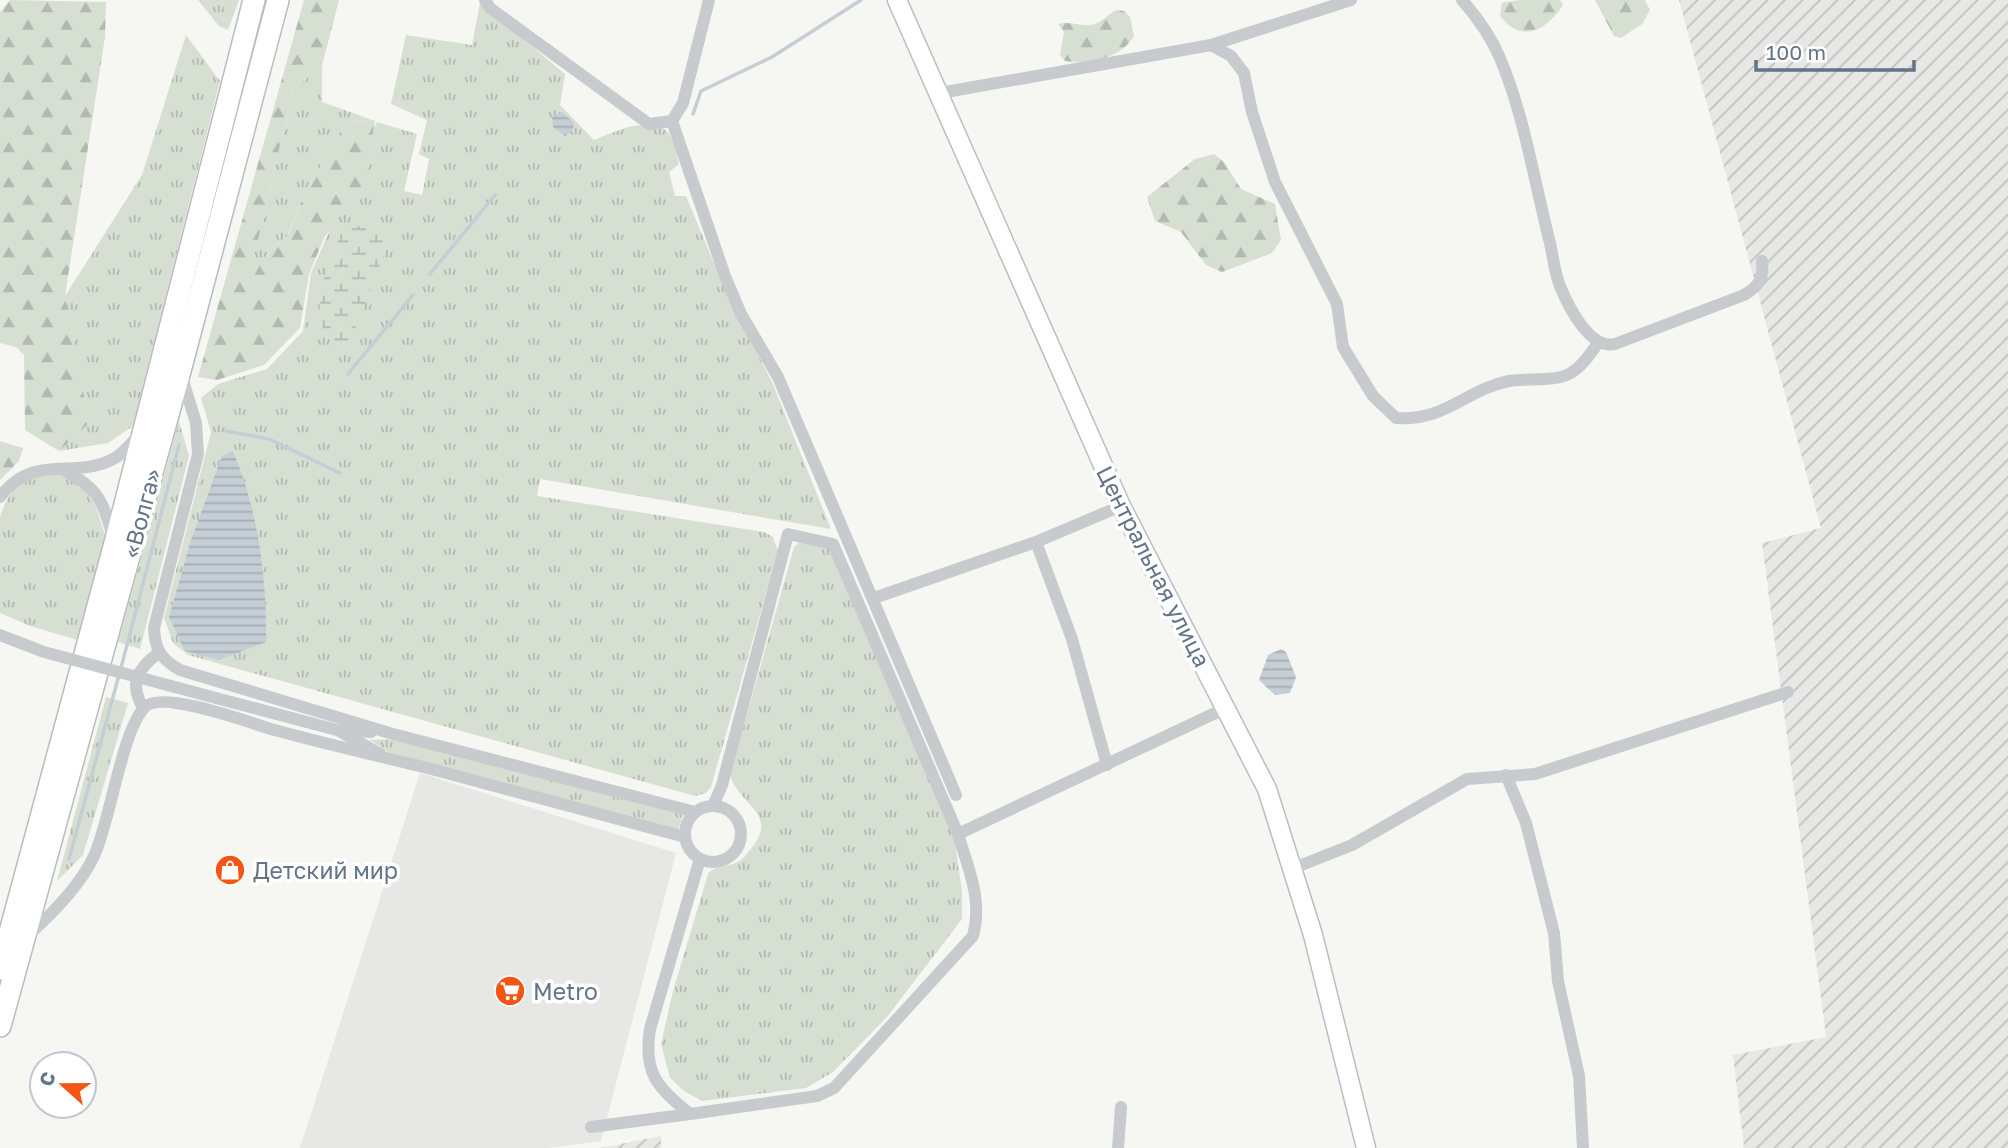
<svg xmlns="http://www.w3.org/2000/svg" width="2008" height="1148" viewBox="0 0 2008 1148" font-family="'Golos Text',sans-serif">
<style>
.built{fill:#e7e8e6}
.industrial{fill:url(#industrial-furrows)}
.grass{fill:url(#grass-tufts)}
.forest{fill:url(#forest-firs)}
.wetland{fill:url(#wetland-marsh)}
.water{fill:url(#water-rules)}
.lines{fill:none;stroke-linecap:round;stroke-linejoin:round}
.stream{stroke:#c5ced4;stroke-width:3.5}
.secondary-casing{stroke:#b9bec3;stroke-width:21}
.trunk-casing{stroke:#b9bcbf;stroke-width:24}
.minor{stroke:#c8cbce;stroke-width:12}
.secondary{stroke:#fff;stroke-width:18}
.trunk{stroke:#fff;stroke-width:21}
.minor-bridge{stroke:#c8cbce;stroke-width:12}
.labels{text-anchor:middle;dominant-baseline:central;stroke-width:7;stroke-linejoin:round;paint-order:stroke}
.street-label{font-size:23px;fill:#627487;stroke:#fff}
.poi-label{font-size:23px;fill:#627487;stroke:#fff;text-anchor:start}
</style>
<defs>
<pattern id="industrial-furrows" width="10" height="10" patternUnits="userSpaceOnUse" patternTransform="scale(1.75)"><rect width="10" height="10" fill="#e7e8e6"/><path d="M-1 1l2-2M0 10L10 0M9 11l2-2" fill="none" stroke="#bfc1c0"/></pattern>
<pattern id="grass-tufts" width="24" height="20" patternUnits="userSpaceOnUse" patternTransform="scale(1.75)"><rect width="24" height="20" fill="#d7dfd3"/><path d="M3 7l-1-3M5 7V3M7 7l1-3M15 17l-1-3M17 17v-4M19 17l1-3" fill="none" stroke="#b2b9b1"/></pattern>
<pattern id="forest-firs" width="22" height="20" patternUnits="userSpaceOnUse" patternTransform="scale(1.75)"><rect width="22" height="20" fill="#d7dfd3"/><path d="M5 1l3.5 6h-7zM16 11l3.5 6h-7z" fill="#b2b9b1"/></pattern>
<pattern id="wetland-marsh" width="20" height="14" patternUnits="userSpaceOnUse" patternTransform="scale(1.75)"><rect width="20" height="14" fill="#d7dfd3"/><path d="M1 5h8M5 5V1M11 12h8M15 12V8" fill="none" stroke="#b2b9b1"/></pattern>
<pattern id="water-rules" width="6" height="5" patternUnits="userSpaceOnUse" patternTransform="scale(1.75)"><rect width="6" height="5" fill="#c5ced4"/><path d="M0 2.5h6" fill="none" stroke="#a3acb2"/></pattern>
</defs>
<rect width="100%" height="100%" fill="#f6f6f2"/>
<!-- built -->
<polygon class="built" points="420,773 676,853 601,1141 549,1148 300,1148"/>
<!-- industrial -->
<g class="industrial">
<polygon points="1679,0 2008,0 2008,1148 1744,1148 1733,1055 1826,1037 1762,543 1821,528"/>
<polygon points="661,1136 661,1148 600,1148"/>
</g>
<!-- grass -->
<g class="grass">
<polygon points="198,0 239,0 228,30 219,26"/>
<path d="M480 3 565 74 560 105 594 140C613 132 657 111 671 137 675 145 677 156 679 164L669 172 675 196H686L731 304 772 382 831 529 540 479 537 496 764 532 773 537 778 551 711 787 706 793 695 796 188 655 173 643 164 618 211 432 201 398 218 384 267 369 303 331 311 273 377 122 417 134 404 191 422 195 429 159 419 154 427 120 391 104 406 35 472 45Z"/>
<polygon points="186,35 220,81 133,426 108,443 59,451 88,423 65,296 142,175"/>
<polygon points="322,66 322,102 375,121 346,122 304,195 287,236 264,258 245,294 293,89"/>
<polygon points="179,421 189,456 140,649 118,642"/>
<path d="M58 472 83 486 96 507 107 541 81 641 30 626 0 613V517C11 483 25 478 58 472Z"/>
<path d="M800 542 831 544 954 837 962 891V919L887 1017 833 1072 806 1088 702 1101 684 1091 670 1078 661 1044 673 991 708 874C717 863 733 868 742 859 787 814 740 809 730 775L794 547Z"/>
<polygon points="106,697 128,703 83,855 57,881"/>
<polygon points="392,739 683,815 678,830 388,752 370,740"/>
</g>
<!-- forest -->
<g class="forest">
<polygon points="10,0 106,2 105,37 65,296 89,423 59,451 25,430 24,355 16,347 0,343 0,12"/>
<polygon points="304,0 339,0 322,66 293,89 246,291 263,259 288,235 304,195 346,122 375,121 364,183 324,238 309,274 300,328 264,365 217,380 198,377"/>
<path d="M1519 0H1560L1563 5C1546 31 1521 44 1500 16L1502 3Z"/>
<polygon points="1595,0 1645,0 1650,10 1642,24 1621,38 1614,36"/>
<path d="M1116 10 1124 11 1130 17 1134 36C1121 58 1089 65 1065 61L1060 55 1064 32 1058 24C1071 20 1084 29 1097 23 1103 20 1110 14 1116 10Z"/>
<polygon points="1214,154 1224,162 1241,189 1275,204 1281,240 1272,253 1222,272 1206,265 1181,232 1155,221 1147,197 1195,159"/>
<polygon points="0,441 23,448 19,461 0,480"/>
</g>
<!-- wetland -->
<polygon class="wetland" points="373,226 387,247 350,342 334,347 319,321 321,287 343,227"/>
<!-- water -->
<g class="water">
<polygon points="562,112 574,123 573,131 565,136 553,127 552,117"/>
<path d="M233 451C258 510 267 578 266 642L219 660 185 651 169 617 191 540 222 456Z"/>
<polygon points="1281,649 1286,652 1296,677 1290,693 1275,695 1259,680 1268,655"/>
</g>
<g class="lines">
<!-- stream -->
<g class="stream">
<polyline points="693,114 701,91 772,57 861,0"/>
<polyline points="430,274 495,195"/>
<polyline points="348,374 413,295"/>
<polyline points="226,431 269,439 340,473"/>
<polyline points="121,668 179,445"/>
<polyline points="69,859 119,675"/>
</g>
<!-- secondary casing -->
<g class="secondary-casing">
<polyline id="secondary" points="897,0 1121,506 1267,789 1313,935 1366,1148"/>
</g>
<!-- trunk casing -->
<g class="trunk-casing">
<g id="trunk">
<polyline points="0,969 115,543 254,0"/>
<polyline points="0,1026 180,371 278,0"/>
</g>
</g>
<!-- minor -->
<g class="minor">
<polyline points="485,0 490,8 649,124 672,121 683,103 709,0"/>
<path d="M1462 0C1477 17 1491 37 1500 58 1524 115 1534 180 1549 239 1553 254 1554 272 1560 286 1568 306 1590 350 1615 344L1744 295C1759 286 1764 279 1762 261"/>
<path d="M1211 45 1231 56 1244 73 1252 112 1275 182 1337 304 1343 347 1373 396 1396 418C1447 421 1465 390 1509 381 1526 378 1553 382 1569 374 1581 368 1590 354 1598 343"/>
<polyline points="940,93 1211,45 1351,0"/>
<polyline points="672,121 725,276 741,314 778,377 956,795"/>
<path d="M181 374 196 423 198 454 154 628C155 650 161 659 180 670L393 734 695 812"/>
<path d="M62 469C98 488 102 499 113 537"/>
<path d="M0 497C34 451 75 481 115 458 124 453 132 442 139 435"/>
<polyline points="1036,542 1072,639 1107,765"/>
<polyline points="874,598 1036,542 1121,506"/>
<polyline points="0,635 44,652"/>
<polyline points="231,702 337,730 371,732"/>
<path d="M143 708C129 683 137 670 158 653"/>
<polyline points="341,732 380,754"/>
<polyline points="1506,775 1526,823 1554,933 1558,981 1579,1076 1583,1148"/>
<circle cx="713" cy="834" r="28"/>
<polyline points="713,806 722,785 788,534 833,544 958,834"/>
<polyline points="1294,868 1352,845 1467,779 1535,774 1788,692"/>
<path d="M26 937C51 915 80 886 94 856 110 823 122 729 145 707 161 690 248 722 271 729 325 744 380 756 435 770 518 792 602 815 685 837"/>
<path d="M690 1114 817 1096 834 1088 973 936C983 900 968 868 958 834L1226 708"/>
<path d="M591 1127 690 1114C657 1087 643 1073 650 1029L700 859"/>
<polyline points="1118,1148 1121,1107"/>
</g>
<!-- secondary -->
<use href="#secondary" class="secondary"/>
<!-- trunk -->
<use href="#trunk" class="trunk"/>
<!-- minor-bridge -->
<polyline class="minor-bridge" points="44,652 231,702"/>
</g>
<!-- icons -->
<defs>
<g id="shop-disc" transform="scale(1.575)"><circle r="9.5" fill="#f45514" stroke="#fff"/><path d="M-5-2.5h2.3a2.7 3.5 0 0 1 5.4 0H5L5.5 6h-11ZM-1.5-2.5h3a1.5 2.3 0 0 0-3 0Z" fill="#fff"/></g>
<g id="supermarket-disc" transform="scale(1.575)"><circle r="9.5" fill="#f45514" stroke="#fff"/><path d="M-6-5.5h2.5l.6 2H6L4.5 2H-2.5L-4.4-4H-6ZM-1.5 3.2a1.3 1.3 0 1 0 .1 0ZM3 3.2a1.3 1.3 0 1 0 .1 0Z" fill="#fff"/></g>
</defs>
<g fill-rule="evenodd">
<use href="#shop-disc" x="230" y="870"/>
<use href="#supermarket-disc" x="510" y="991"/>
</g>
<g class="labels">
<!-- street labels -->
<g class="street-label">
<text transform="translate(141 513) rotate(-75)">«Волга»</text>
<text transform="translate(1154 566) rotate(63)">Центральная улица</text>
</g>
<!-- poi labels -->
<g class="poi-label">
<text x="253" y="870">Детский мир</text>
<text x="533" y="991">Metro</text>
</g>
</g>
<!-- north arrow -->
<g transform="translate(63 1085) rotate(291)"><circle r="33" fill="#ffffff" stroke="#c0c7cf" stroke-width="2"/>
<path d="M0-5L12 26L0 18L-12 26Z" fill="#f45514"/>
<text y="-10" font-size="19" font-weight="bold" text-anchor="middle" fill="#627487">С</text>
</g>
<!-- scale -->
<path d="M1756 60v10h158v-10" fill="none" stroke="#627487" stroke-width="3.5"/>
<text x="1766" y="60" font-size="21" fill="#627487" stroke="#ffffff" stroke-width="5" paint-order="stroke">100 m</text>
</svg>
